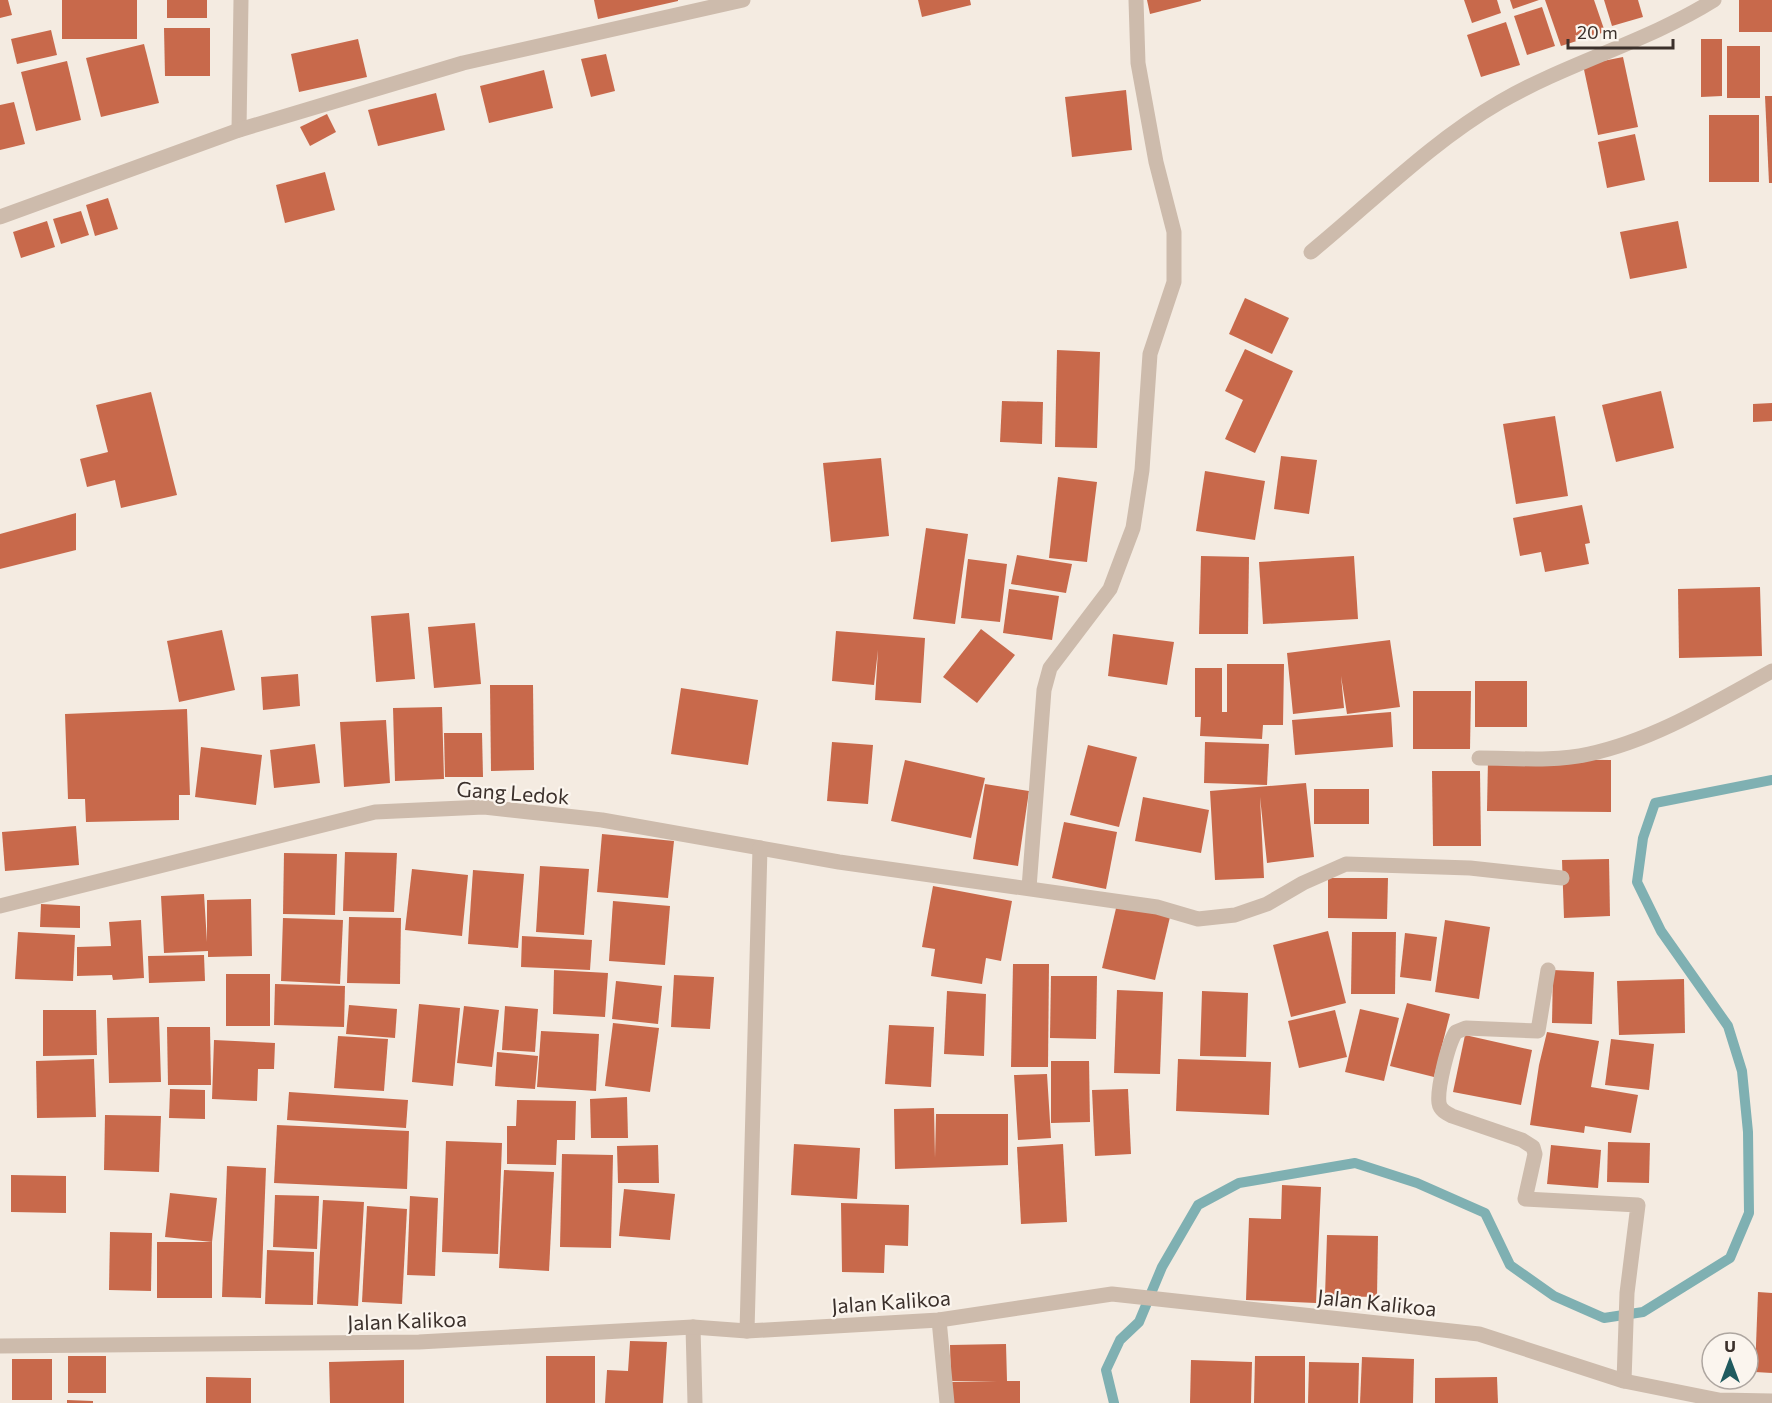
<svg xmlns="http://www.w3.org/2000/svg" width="1772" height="1403" viewBox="0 0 1772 1403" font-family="Commissioner,sans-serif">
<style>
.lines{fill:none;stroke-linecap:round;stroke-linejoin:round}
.stream{stroke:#7fb0b2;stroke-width:10}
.building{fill:#c8694b}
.minor{stroke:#cdbbac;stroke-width:15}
.labels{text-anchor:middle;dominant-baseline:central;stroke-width:4.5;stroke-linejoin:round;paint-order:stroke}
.street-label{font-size:21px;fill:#3b302b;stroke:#fbf5ee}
</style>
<rect width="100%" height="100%" fill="#f4ebe1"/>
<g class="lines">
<!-- stream -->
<polyline class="stream" points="1114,1403 1106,1370 1120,1340 1139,1322 1162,1267 1198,1205 1239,1183 1355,1163 1417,1183 1485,1213 1510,1265 1554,1296 1604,1318 1643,1312 1730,1258 1749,1213 1748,1132 1742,1071 1728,1026 1661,931 1637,882 1643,838 1655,803 1772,780"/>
</g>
<!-- building -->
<g class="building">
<polygon points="0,0 8,0 12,15 0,18"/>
<rect x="62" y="0" width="75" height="39"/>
<rect x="167" y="0" width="40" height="18"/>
<polygon points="594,0 678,0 678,1 598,19"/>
<polygon points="918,0 970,0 971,5 922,17"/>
<polygon points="1147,0 1201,0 1201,1 1150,14"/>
<polygon points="1464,0 1497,0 1501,13 1472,23"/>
<polygon points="1510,0 1539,0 1513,9"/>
<polygon points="1545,0 1594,0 1605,32 1561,46"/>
<polygon points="1604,0 1638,0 1643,17 1612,26"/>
<rect x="1739" y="0" width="33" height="32"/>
<polygon points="1542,7 1555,46 1527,55 1514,16"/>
<polygon points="1506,22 1520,65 1481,77 1467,35"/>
<polygon points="164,28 210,28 210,76 165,76"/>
<polygon points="51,30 57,55 17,64 11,39"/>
<polygon points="358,39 367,77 299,92 291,54"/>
<polygon points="1701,39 1722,39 1722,96 1701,97"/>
<polygon points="144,44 159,103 101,117 86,58"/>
<rect x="1727" y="46" width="33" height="52"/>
<polygon points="606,54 615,91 591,97 581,59"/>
<polygon points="1623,57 1638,127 1598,135 1583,65"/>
<polygon points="67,61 81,120 36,131 21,72"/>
<polygon points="544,70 553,108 489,123 480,86"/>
<polygon points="1126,90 1132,150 1072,157 1065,97"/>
<polygon points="436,93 445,130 378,146 368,110"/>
<polygon points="1765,96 1772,96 1772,183 1769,183"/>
<polygon points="14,102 25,144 0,150 0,105"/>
<polygon points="327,114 336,132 310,146 300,127"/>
<rect x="1709" y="115" width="50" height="67"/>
<polygon points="1635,134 1645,180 1607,188 1598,142"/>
<polygon points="325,172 335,210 285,223 276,185"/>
<polygon points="108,198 118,229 95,236 86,205"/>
<polygon points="81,211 89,235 61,244 53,219"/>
<polygon points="47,221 55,247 21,258 13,232"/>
<polygon points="1678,221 1687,268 1630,279 1620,232"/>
<polygon points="1245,298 1289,318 1272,354 1229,334"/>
<polygon points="1245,349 1293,371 1255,453 1225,439 1243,400 1225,391"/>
<polygon points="1057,350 1100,352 1097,448 1055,447"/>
<polygon points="1661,391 1674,448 1616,462 1602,405"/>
<polygon points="151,392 177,495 121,508 115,480 87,487 80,459 108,452 96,405"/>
<polygon points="1002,401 1043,402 1042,444 1000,442"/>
<polygon points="1772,403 1772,421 1753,422 1753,404"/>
<polygon points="1555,416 1568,496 1516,504 1503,424"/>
<polygon points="1281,456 1317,460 1309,514 1274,509"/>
<polygon points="881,458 889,536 831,542 823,463"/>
<polygon points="1205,471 1265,481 1255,540 1196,531"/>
<polygon points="1058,477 1097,482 1087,562 1049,558"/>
<polygon points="1582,505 1590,543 1585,544 1589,564 1545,572 1541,552 1520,556 1513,518"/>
<polygon points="76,513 76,550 0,569 0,534"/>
<polygon points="926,528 968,534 955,624 913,619"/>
<polygon points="1017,555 1072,564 1066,593 1011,584"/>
<polygon points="1201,556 1249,557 1248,634 1199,634"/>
<polygon points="1354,556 1358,619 1263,624 1259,562"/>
<polygon points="968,559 1007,564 1000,622 961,618"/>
<polygon points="1760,587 1762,656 1679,658 1678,589"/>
<polygon points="1009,589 1059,596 1052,640 1003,633"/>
<polygon points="409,613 415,679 376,682 371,616"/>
<polygon points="475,623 481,684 434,688 428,627"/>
<polygon points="981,629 1015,655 977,703 943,677"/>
<polygon points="222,630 235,690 179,702 167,641"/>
<polygon points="836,631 925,638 921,703 875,700 878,650 874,685 832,681"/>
<polygon points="1113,634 1174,642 1167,685 1108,676"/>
<polygon points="1390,640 1400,707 1347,714 1341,676 1344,708 1293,714 1287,653"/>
<polygon points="1227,664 1284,664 1283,725 1263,725 1262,739 1200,736 1201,717 1195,717 1195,668 1222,668 1222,712 1227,712"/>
<polygon points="298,674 300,706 263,710 261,677"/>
<rect x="1475" y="681" width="52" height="46"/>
<polygon points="490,685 533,685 534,770 491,771"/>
<polygon points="681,688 758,700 748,765 671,754"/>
<polygon points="1413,691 1471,691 1470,749 1413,749"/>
<polygon points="442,707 444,779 395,781 393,708"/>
<polygon points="187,709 190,795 179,795 179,820 86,822 85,799 68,799 65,714"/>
<polygon points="1391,712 1393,747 1295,755 1292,720"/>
<polygon points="386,720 390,783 344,787 340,722"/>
<polygon points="444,733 482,733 483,777 445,777"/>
<polygon points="832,742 873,745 868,804 827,801"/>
<polygon points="1205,742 1269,744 1267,785 1204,783"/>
<polygon points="315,744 320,783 274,788 270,750"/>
<polygon points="1088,745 1137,757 1119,827 1070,815"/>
<polygon points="201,747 262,755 256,805 195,797"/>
<polygon points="1488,759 1611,760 1611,812 1487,811"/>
<polygon points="905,760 985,778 971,838 891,821"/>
<polygon points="1432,771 1480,771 1481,846 1433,846"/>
<polygon points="1306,783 1314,857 1267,863 1260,797 1264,878 1215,880 1210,791"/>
<polygon points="985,784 1029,791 1018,866 973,859"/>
<rect x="1314" y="789" width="55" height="35"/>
<polygon points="1143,797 1209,810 1201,853 1135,841"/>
<polygon points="1064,822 1117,832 1106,889 1052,878"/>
<polygon points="76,826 79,865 5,871 2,832"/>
<polygon points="602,834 674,841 668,898 597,892"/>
<polygon points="345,852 397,853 394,912 343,911"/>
<polygon points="284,853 337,854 335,915 283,914"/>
<polygon points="1609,859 1610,916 1564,918 1562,860"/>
<polygon points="540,866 589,869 584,935 536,932"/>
<polygon points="412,869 468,875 462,936 405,930"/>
<polygon points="473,870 524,874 518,948 468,944"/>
<polygon points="1328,878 1388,878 1387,919 1328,918"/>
<polygon points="933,886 1012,901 1001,961 986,958 982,984 931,976 935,949 922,947"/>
<polygon points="204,894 207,942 207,900 251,899 252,956 208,957 208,951 164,953 161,896"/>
<polygon points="613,901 670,906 665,965 609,961"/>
<polygon points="41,904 80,906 80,928 40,927"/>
<polygon points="1117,904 1170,917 1155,980 1102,968"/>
<polygon points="349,917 401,918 400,984 347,983"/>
<polygon points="283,918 343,920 340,984 281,981"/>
<polygon points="141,920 144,978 113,980 112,975 77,976 77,947 111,946 109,922"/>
<polygon points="1445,920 1490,927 1479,999 1435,992"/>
<polygon points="1328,931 1346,1003 1291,1017 1273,945"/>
<polygon points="18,932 75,935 73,981 15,979"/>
<polygon points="1352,932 1396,932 1395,994 1351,994"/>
<polygon points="1405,933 1437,937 1431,981 1400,977"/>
<polygon points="522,936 592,940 590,970 521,967"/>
<polygon points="204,955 205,981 149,983 148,956"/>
<polygon points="1013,964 1049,964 1048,1067 1011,1067"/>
<polygon points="554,970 608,973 605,1017 553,1014"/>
<polygon points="1553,970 1594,972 1592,1024 1552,1023"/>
<rect x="226" y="974" width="44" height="52"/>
<polygon points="674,975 714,977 710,1029 671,1027"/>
<polygon points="1051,976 1097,976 1096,1039 1050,1038"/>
<polygon points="1684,979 1685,1033 1619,1035 1617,981"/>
<polygon points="616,981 662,986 658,1024 612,1019"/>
<polygon points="275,984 345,986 344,1027 274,1025"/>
<polygon points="1117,990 1163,992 1160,1074 1114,1073"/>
<polygon points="947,991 986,994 984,1056 944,1054"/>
<polygon points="1202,991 1248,993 1246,1057 1200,1056"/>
<polygon points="1407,1003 1450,1014 1434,1077 1390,1066"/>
<polygon points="419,1004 460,1008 453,1086 412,1082"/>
<polygon points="349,1005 397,1009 395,1038 346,1034"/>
<polygon points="464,1006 499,1010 492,1067 457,1063"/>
<polygon points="505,1006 538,1009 535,1052 502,1050"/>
<polygon points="1360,1009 1399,1018 1384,1081 1345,1072"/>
<polygon points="43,1010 96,1010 97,1055 43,1056"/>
<polygon points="1335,1010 1347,1057 1299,1068 1288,1021"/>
<polygon points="159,1017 161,1082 109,1083 107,1018"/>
<polygon points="613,1023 659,1028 650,1092 605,1086"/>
<polygon points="889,1025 934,1027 931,1087 885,1084"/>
<polygon points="167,1027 210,1027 211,1085 168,1085"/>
<polygon points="541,1031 599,1034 596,1091 537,1087"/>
<polygon points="1547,1032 1599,1041 1591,1087 1638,1095 1631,1133 1585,1126 1584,1133 1530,1125 1539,1065"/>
<polygon points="1465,1035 1532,1050 1521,1105 1453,1092"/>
<polygon points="338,1036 388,1039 384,1091 334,1088"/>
<polygon points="1611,1039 1654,1044 1649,1090 1605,1085"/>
<polygon points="214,1040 275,1043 274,1069 258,1069 257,1101 212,1099"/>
<polygon points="497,1052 538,1056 535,1089 495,1086"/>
<polygon points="94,1059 96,1117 37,1118 36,1061"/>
<polygon points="1178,1059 1271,1062 1269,1115 1176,1111"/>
<polygon points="1051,1061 1089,1061 1090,1122 1051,1123"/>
<polygon points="1047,1074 1051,1138 1018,1140 1014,1075"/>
<polygon points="170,1089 205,1090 205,1119 169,1118"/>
<polygon points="1128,1089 1131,1154 1095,1156 1092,1090"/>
<polygon points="289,1092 408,1100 406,1128 287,1120"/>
<polygon points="627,1097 628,1138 591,1138 590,1099"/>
<polygon points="517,1100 576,1101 575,1140 557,1140 556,1165 507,1164 507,1126 516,1126"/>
<polygon points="934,1108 935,1158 936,1114 1008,1114 1008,1165 895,1169 894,1109"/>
<polygon points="105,1115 161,1116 159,1172 104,1170"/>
<polygon points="277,1125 409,1131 407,1189 274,1183"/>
<polygon points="446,1141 502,1143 498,1254 442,1252"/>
<polygon points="1608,1142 1650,1143 1649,1183 1607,1182"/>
<polygon points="794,1144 860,1148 857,1199 791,1195"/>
<polygon points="1063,1144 1067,1222 1021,1224 1017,1147"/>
<polygon points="658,1145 659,1183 618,1183 617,1146"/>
<polygon points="1551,1145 1601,1150 1598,1188 1547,1184"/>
<polygon points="562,1154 613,1155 611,1248 560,1247"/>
<polygon points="227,1166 266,1168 261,1298 222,1297"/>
<polygon points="504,1170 554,1172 549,1271 499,1268"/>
<polygon points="11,1175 66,1176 66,1213 11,1212"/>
<polygon points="1282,1185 1321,1187 1316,1303 1246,1300 1249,1218 1281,1219"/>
<polygon points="624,1189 675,1194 670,1240 619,1236"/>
<polygon points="170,1193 217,1198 212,1242 212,1298 157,1298 157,1242 212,1242 165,1237"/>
<polygon points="275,1195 319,1196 317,1249 273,1247"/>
<polygon points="410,1196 438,1198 435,1276 407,1275"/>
<polygon points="323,1200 364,1202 358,1306 317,1304"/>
<polygon points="841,1203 909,1205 908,1246 885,1245 884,1273 842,1272"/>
<polygon points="367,1206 407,1209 402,1304 362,1302"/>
<polygon points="110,1232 152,1233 151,1291 109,1290"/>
<polygon points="1327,1235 1378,1236 1377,1297 1325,1296"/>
<polygon points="267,1250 314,1252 313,1305 265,1304"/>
<polygon points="1758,1292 1772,1293 1772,1373 1755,1372"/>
<polygon points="630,1341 667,1342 663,1403 605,1403 607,1370 628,1371"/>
<polygon points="1006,1344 1007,1381 1020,1381 1020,1403 950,1403 950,1382 997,1381 951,1381 950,1345"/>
<rect x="68" y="1356" width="38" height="37"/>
<rect x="546" y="1356" width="49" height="47"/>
<polygon points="1255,1356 1305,1356 1305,1403 1254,1403"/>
<polygon points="1362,1357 1414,1359 1413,1403 1360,1403"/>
<rect x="12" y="1359" width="40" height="41"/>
<polygon points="404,1360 404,1403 330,1403 329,1362"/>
<polygon points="1191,1360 1252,1362 1251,1403 1190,1403"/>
<polygon points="1309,1362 1359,1363 1358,1403 1308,1403"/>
<polygon points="206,1377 251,1378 251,1403 206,1403"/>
<polygon points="1497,1377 1498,1403 1435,1403 1435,1378"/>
<polygon points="67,1400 93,1401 93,1403 67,1403"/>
</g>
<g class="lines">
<!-- minor -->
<g class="minor">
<polyline points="239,130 241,0"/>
<polyline points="0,217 239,130 463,63 743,0"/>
<path d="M1311 252C1372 202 1431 142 1500 102 1569 62 1647 42 1714 0"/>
<path d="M1479 758C1515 758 1554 762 1589 754 1654 740 1714 703 1772 671"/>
<polyline points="1029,888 1044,690 1050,668 1110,589 1133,528 1142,470 1150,354 1174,282 1174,232 1156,162 1138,63 1136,0"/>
<polyline points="0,906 375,812 484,807 602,820 839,862 1157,907 1198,919 1235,915 1267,904 1303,883 1346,864 1470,868 1562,878"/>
<path d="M1548 970 1538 1031 1466 1028 1456 1032C1448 1043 1437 1089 1439 1103 1440 1110 1446 1113 1452 1116L1522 1140 1533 1147 1535 1154 1525 1199 1638 1205 1627 1293 1624 1381"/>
<polyline points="939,1320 947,1403"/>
<polyline points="693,1327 695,1403"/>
<polyline points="747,1331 760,848"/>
<polyline points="0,1346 419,1342 693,1327 747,1331 939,1320 1112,1294 1479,1334 1624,1381 1719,1400 1772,1401"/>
</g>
</g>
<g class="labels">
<!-- street labels -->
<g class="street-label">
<text transform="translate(513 792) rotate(4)">Gang Ledok</text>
<text transform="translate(891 1301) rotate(-4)">Jalan Kalikoa</text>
<text transform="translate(1377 1302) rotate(6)">Jalan Kalikoa</text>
<text transform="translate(407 1320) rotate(-2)">Jalan Kalikoa</text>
</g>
</g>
<!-- north arrow -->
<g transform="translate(1730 1361)"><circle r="28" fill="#fbf5ee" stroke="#aea6a0" stroke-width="1.5"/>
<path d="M0-4.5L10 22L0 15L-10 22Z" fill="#1f5a5e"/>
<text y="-9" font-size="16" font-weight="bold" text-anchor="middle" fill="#3b302b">U</text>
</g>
<!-- scale -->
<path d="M1568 39v9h105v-9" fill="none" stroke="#3b302b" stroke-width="3"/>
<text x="1577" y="39" font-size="18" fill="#3b302b" stroke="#fbf5ee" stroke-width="4.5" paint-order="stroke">20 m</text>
</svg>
